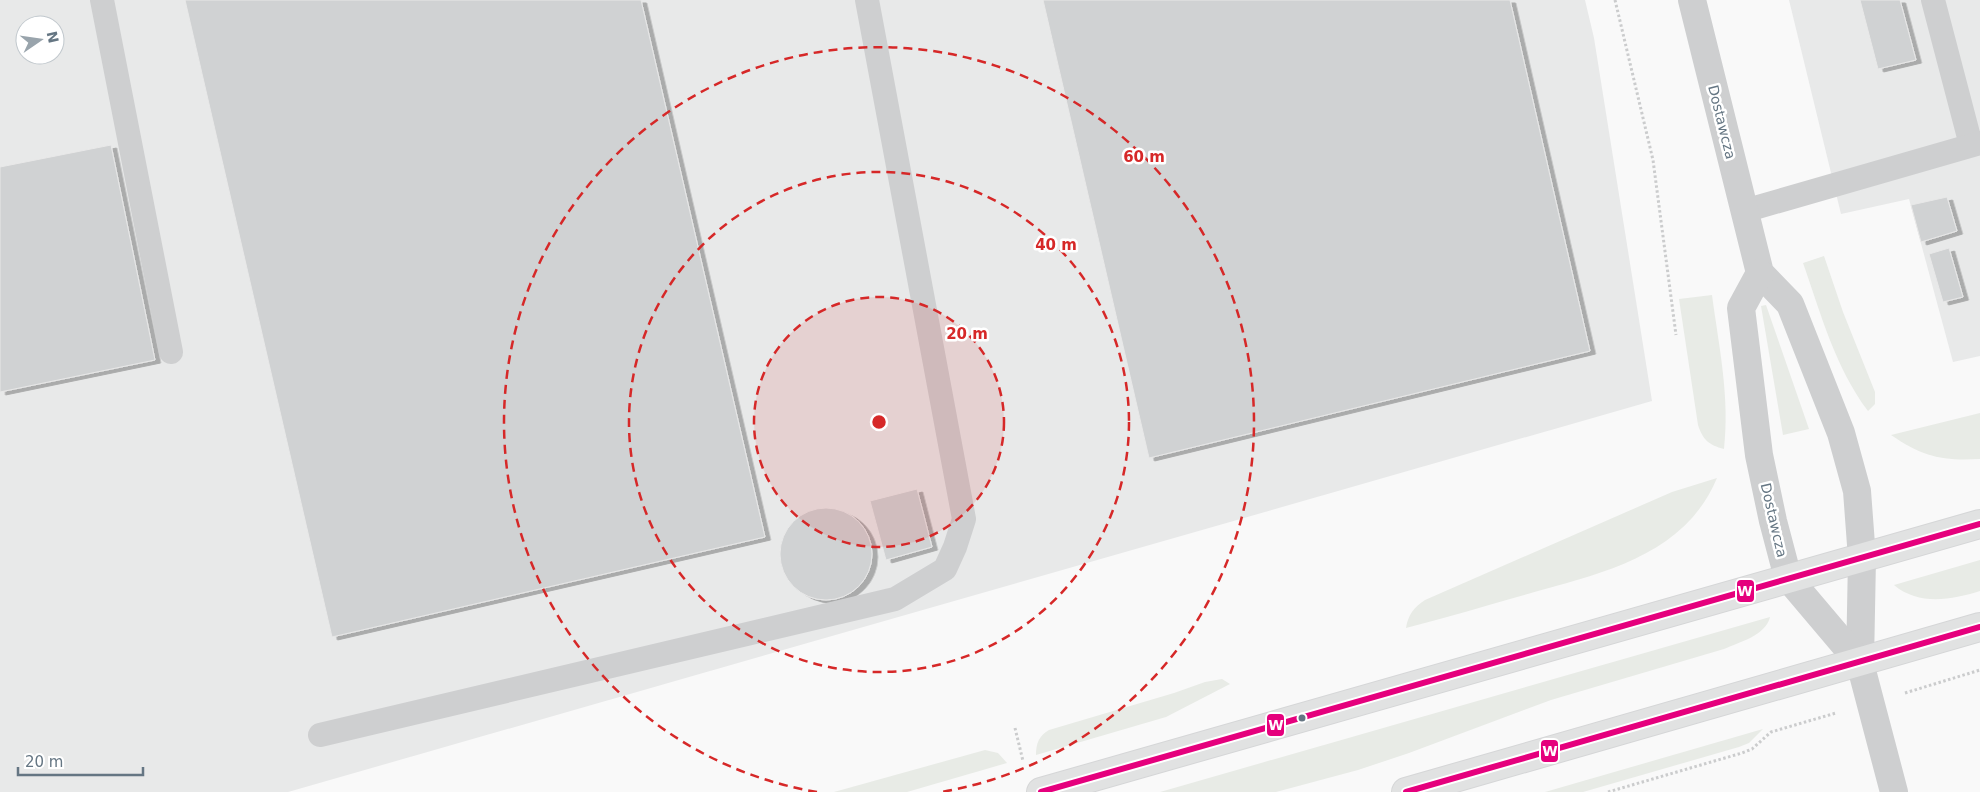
<svg xmlns="http://www.w3.org/2000/svg" width="1980" height="792" viewBox="0 0 1980 792" font-family="'DejaVu Sans',sans-serif">
<style>
.built{fill:#e8e9e9;fill-rule:evenodd}
.green{fill:#e8ebe6}
.building{fill:#d0d2d3;stroke:#e8e8e8;filter:url(#shadow)}
.lines{fill:none;stroke-linecap:round;stroke-linejoin:round}
.secondary-casing{stroke:#d5d6d7;stroke-width:30}
.path{stroke:#cbcccd;stroke-width:3;stroke-dasharray:2.5 2.5;stroke-linecap:butt}
.service{stroke:#cecfd0;stroke-width:24}
.minor{stroke:#cecfd0;stroke-width:28}
.secondary{stroke:#e1e2e2;stroke-width:28}
.bus-1-casing{stroke:#fff;stroke-width:10}
.bus-1{stroke:#e5007d;stroke-width:6}
.ring{fill:none;stroke:#d62828;stroke-width:2.5;stroke-dasharray:9 6}
.bus-dot{fill:#657683;stroke:#fff;stroke-width:2}
.labels{text-anchor:middle;dominant-baseline:central;stroke-width:5;stroke-linejoin:round;paint-order:stroke}
.street-label{font-size:14px;fill:#657683;stroke:#fff}
.centre{fill:#d62828;stroke:#fff;stroke-width:2.5}
.ring-label{font-size:15px;text-anchor:middle;font-weight:bold;fill:#d62828;stroke:#fff;stroke-width:5;stroke-linejoin:round;paint-order:stroke}
.line-badge{stroke:#fff;stroke-width:2}
.badge-label{font-size:14px;text-anchor:middle;font-weight:bold;fill:#fff}
</style>
<defs>
<filter id="shadow"><feDropShadow dx="5.5" dy="3" stdDeviation="0" flood-color="#0004"/></filter>
</defs>
<rect width="100%" height="100%" fill="#f9f9f9"/>
<!-- built -->
<g class="built">
<path d="M0 0H1585L1594 38 1652 401 288 792H0ZM25 25H55V55H25Z"/>
<polygon points="1789,0 1980,0 1980,356 1953,362 1909,199 1841,214"/>
</g>
<!-- green -->
<g class="green">
<path d="M1824 256 1843 312 1875 392V404L1868 411C1835 367 1821 314 1803 263Z"/>
<path d="M1712 295C1719 347 1730 397 1724 449 1709 445 1703 440 1698 425L1679 299Z"/>
<polygon points="1766,305 1809,429 1783,435 1761,306"/>
<path d="M1980 413V459C1942 461 1923 457 1891 435Z"/>
<path d="M1717 478C1685 555 1603 573 1531 593 1489 605 1448 617 1406 628 1408 615 1414 607 1425 600L1672 492Z"/>
<path d="M1980 560V591C1951 600 1919 606 1894 585Z"/>
<path d="M1770 617C1766 635 1740 642 1724 649L1551 700 1409 753 1358 770 1276 792H1160Z"/>
<path d="M1222 679 1230 684 1166 717 1036 755C1036 743 1039 736 1049 730L1174 693 1205 682Z"/>
<polygon points="1763,729 1749,743 1739,747 1583,792 1545,792"/>
<polygon points="985,750 998,753 1007,763 907,792 834,792"/>
</g>
<!-- building -->
<g class="building">
<polygon points="185,0 641,0 765,537 332,637"/>
<polygon points="1043,0 1510,0 1590,351 1149,458"/>
<polygon points="1860,0 1900,0 1916,60 1878,69"/>
<polygon points="111,145 155,360 0,392 0,167"/>
<polygon points="1947,197 1957,231 1921,242 1911,205"/>
<polygon points="1949,248 1963,297 1943,302 1929,254"/>
<polygon points="917,489 932,547 886,560 870,501"/>
<circle cx="826" cy="554" r="46"/>
</g>
<g class="lines">
<!-- secondary casing -->
<g class="secondary-casing">
<g id="secondary">
<polyline points="1041,792 1980,524"/>
<polyline points="1406,792 1980,627"/>
</g>
</g>
<!-- path -->
<g class="path">
<polyline points="1615,0 1653,160 1676,335"/>
<polyline points="1905,693 1980,670"/>
<polyline points="1015,728 1023,761"/>
<polyline points="1608,792 1742,753 1752,749 1771,732 1836,713"/>
</g>
<!-- service -->
<g class="service">
<polyline points="102,0 171,352"/>
<polyline points="1933,0 1971,145"/>
<polyline points="1744,211 1980,143"/>
<polyline points="320,735 895,599 945,569 955,547 964,519 867,0"/>
</g>
<!-- minor -->
<g class="minor">
<polyline points="1692,0 1760,273 1790,304 1841,433 1857,491 1862,558 1860,663 1894,792"/>
<polyline points="1760,273 1741,308 1759,455 1773,521 1788,578 1860,663"/>
</g>
<!-- secondary -->
<use href="#secondary" class="secondary"/>
<!-- bus-1 casing -->
<g class="bus-1-casing">
<g id="bus-1">
<polyline points="1041,792 1980,524"/>
<polyline points="1406,792 1980,627"/>
</g>
</g>
<!-- bus-1 -->
<use href="#bus-1" class="bus-1"/>
</g>
<!-- distance rings -->
<circle cx="879" cy="422" r="125" fill="#d62828" fill-opacity=".12"/>
<g class="ring">
<circle cx="879" cy="422" r="125"/>
<circle cx="879" cy="422" r="250"/>
<path d="M817 792A375 375 0 1 1 941 792"/>
</g>
<!-- markers -->
<circle class="bus-dot" cx="1302" cy="718" r="4.5"/>
<g class="labels">
<!-- street labels -->
<g class="street-label">
<text transform="translate(1722 122) rotate(76)">Dostawcza</text>
<text transform="translate(1774 520) rotate(77)">Dostawcza</text>
</g>
</g>
<circle cx="879" cy="422" r="8" class="centre"/>
<g class="ring-label">
<text x="1144" y="162">60 m</text>
<text x="1056" y="250">40 m</text>
<text x="967" y="339">20 m</text>
</g>
<g class="line-badge">
<rect x="1736" y="579" width="19" height="24" rx="5" fill="#e5007d"/>
<rect x="1266" y="713" width="19" height="24" rx="5" fill="#e5007d"/>
<rect x="1540" y="739" width="19" height="24" rx="5" fill="#e5007d"/>
</g>
<g class="badge-label">
<text x="1745" y="596">W</text>
<text x="1276" y="730">W</text>
<text x="1550" y="756">W</text>
</g>
<!-- north arrow -->
<g transform="translate(40 40) rotate(77)"><circle r="24" fill="#ffffff" stroke="#c1c8cd"/>
<path d="M0-4L9 19L0 12L-9 19Z" fill="#99a4ac"/>
<text y="-8" font-size="14" font-weight="bold" text-anchor="middle" fill="#657683">N</text>
</g>
<!-- scale -->
<path d="M18 767v8h125v-8" fill="none" stroke="#657683" stroke-width="2.5"/>
<text x="25" y="767" font-size="15" fill="#657683" stroke="#ffffff" stroke-width="4" paint-order="stroke">20 m</text>
</svg>
